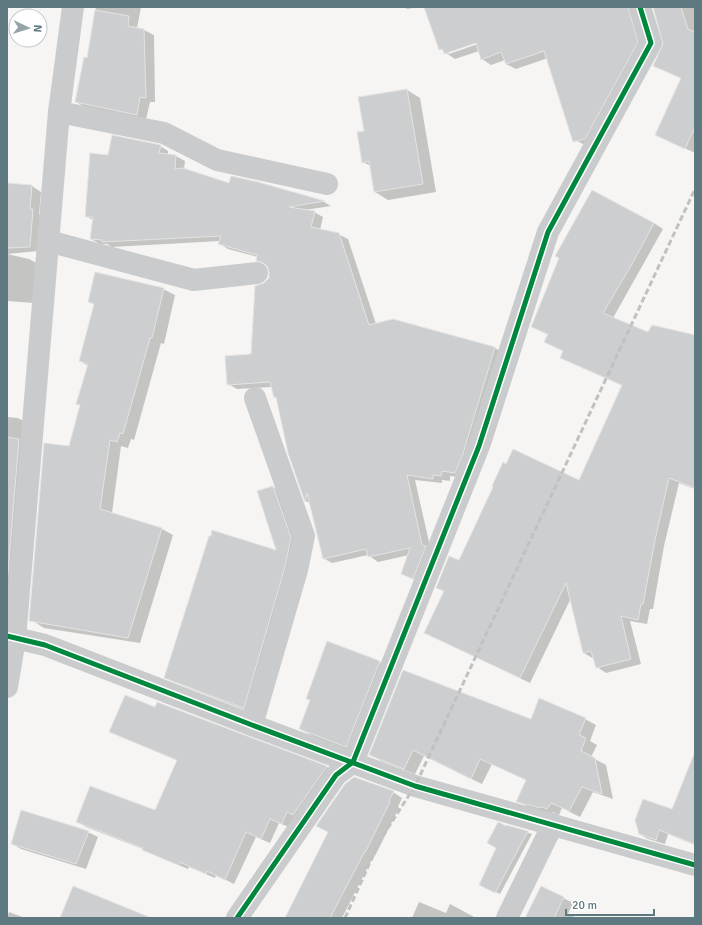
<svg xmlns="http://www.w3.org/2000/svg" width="702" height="925" viewBox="0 0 702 925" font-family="Signika,sans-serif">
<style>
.shadow{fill:#0003;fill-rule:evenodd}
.building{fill:#cdcecf;stroke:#e5e4e4}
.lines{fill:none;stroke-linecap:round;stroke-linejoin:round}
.minor{stroke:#cacbcc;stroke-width:22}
.rail{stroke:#c0c1c2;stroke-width:3;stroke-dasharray:6 3;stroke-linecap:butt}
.cycleway-casing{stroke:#fff;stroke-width:8}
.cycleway{stroke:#00873e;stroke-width:5}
</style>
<rect width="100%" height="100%" fill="#f6f5f4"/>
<!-- shadow -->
<g class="shadow">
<polygon points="96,7 141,7 137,28 144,30 154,35 155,102 150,102 146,119 85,107 76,102 88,59"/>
<polygon points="404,7 419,7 407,9"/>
<path d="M426 7H634L647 48 594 144H583L573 139 548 58 516 69 506 64 505 60 491 65 482 59 479 51 455 59 440 49ZM480 41 481 43 449 54 447 52Z"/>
<polygon points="654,7 695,7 695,153 657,135 682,79 654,66 665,44"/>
<polygon points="407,90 420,98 436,192 388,200 375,192 371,166 363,162 365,132"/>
<polygon points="160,146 168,151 168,155 176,156 185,161 184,170 229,184 258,183 324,202 331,206 305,210 314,212 323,217 320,230 338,234 348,239 376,324 393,320 495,348 504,353 464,478 450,476 450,481 442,480 442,483 415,480 431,551 422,583 402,574 409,555 378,562 368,555 332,563 323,558 311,504 306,501 289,453 277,398 275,397 272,387 237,389 228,384 252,355 265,284 269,279 270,272 268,266 257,260 258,257 228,249 220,244 220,241 112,247 107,244 100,244 91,239 93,220 86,216 108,156"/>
<polygon points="7,184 32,186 41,192 39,214 42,216 39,251 7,254"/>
<polygon points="654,223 663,229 613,318 649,334 695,336 695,489 679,483 664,546 653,609 650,609 647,624 630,621 641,664 606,673 597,667 594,659 584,653 571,598 530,683 426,633 459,562 579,481 623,386 571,363 561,358 564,351 545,342 548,335 532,326"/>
<polygon points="7,254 29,259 38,264 34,303 7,301"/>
<polygon points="163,289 175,295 164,344 161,343 134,440 131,439 128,448 121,446 112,513 162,529 173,535 140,643 44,628 33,621 70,448 81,406 77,404 88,366 80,361 95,305 89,302"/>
<polygon points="7,417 18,418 29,424 17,601 7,600"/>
<polygon points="273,487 282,492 300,543 253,713 174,682 165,677 278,551"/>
<polygon points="379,662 393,670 359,754 314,737 300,729 311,700"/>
<polygon points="158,703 327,767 335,772 291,828 279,823 270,843 256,837 234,884 216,875 215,878 189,867 188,869 152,854 143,849 86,827 77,822 156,812 178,761 120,736 111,731 156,709"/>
<polygon points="585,719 596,725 590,741 597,745 591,757 606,765 613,799 593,792 580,817 562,808 559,815 553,812 552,814 528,807 518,801 527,780 492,764 482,784 424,756 415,774 381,761 370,755 531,720"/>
<polygon points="695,759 695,845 668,834 665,844 648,839 639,834 672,811"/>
<polygon points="393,792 402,798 398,807 399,808 375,856 374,855 342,918 286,918"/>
<polygon points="507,826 532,834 500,894 485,887"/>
<polygon points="88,832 98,837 86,869 21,849 12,844"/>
<polygon points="541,887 573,903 568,914 577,918 526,918"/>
<polygon points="419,902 446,913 450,904 476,918 412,918"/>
<polygon points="9,912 25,918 7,918"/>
</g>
<!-- building -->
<g class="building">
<polygon points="424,7 628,7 638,42 585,139 573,142 544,51 506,64 501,52 481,60 476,43 444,54 443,49 439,50"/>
<polygon points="653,7 681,7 688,29 695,32 695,127 685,149 655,135 681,78 653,66 663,44"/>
<polygon points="95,10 129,16 128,26 144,29 146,98 140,97 137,115 75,102 84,57 87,58"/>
<polygon points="407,89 423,184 374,192 369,161 362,163 357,132 364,131 358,97"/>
<polygon points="112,135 161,145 159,153 176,155 175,169 183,168 229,183 231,176 258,182 325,201 289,207 315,211 311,227 339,233 369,325 393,319 495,347 463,454 455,473 442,471 441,476 433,475 433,479 407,475 422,545 426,546 413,579 401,574 410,548 368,557 366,549 323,559 307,493 305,502 288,453 276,397 274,398 270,382 227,385 225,356 251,354 255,286 264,283 269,278 269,272 267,266 262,262 256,261 257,255 218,244 221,236 102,242 102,240 90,239 93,217 85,217 90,153 108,155"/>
<polygon points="7,183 32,185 30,209 33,209 30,247 7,248"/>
<polygon points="592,190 654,223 631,266 603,313 648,332 652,325 695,335 695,488 669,478 655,540 643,604 641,604 638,620 621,616 631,659 596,668 591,651 583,653 566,583 520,678 424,633 444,591 436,588 449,556 459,560 493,487 492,486 503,462 506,464 513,449 579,480 622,385 560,358 563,351 544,342 548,334 531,327 559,258 555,256"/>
<polygon points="95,272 164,288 152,338 150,338 123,434 120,433 117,442 110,440 100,509 162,528 128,638 29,621 44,443 69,446 80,405 76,404 88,364 79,361 94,304 88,302"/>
<polygon points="7,437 19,439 7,585"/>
<polygon points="273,486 291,537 285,567 244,708 164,678 209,536 211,536 212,530 276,550 257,491"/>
<polygon points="327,641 380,661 346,747 299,729 310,700 306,699"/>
<polygon points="403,670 531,719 539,698 586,718 579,735 586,738 581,751 595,758 602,794 582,787 569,811 551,803 547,809 542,807 541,808 516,802 526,780 480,759 471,779 413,750 404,769 369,755"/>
<polygon points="125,695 155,707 157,702 327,766 293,815 287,812 282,824 270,819 261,839 246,832 225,880 207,871 206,874 180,862 178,865 142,850 143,848 76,822 90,786 155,810 177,760 109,732"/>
<polygon points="694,754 695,754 695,844 659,830 656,840 639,834 635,820 643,799 672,809"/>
<polygon points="354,777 394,791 389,801 390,802 366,851 365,851 330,918 285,918 328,832 316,826 345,784"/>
<polygon points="21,810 89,831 76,864 11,844"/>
<polygon points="498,822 506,826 506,825 528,831 495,893 479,885 496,848 487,843"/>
<polygon points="73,886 149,917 149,918 60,918"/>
<polygon points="541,886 564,897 554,918 525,918"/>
</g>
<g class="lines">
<!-- minor -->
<g class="minor">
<polyline points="59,112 164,133 217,160 327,184"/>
<polyline points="48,241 194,280 257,273"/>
<polyline points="7,636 45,645 252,725 415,786 695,865"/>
<polyline points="7,687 15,639 59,112 73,7"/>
<polyline points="252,725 297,570 304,536 255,398"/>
<polyline points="237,918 336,775 353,762 479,446 548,232 651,43 640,7"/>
<polyline points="507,918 553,824"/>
</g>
<!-- rail -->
<polyline class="rail" points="345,918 380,840 415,786 695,189"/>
<!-- cycleway casing -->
<g class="cycleway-casing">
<g id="cycleway">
<polyline points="7,636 45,645 252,725 415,786 695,865"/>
<polyline points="237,918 336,775 353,762 479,446 548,232 651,43 640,7"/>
</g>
</g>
<!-- cycleway -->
<use href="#cycleway" class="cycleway"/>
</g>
<!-- border -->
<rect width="702" height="925" fill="none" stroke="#5f7981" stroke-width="16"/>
<!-- north arrow -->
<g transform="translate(28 28) rotate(94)"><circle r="19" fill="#ffffff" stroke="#bfc9cd"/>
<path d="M0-3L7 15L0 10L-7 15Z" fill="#94a4a9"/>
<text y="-6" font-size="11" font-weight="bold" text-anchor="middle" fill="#5f7981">N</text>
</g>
<!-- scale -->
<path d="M566 909v6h88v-6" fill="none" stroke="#5f7981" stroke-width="2"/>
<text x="572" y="909" font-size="12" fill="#5f7981" stroke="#ffffff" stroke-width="3" paint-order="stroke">20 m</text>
</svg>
